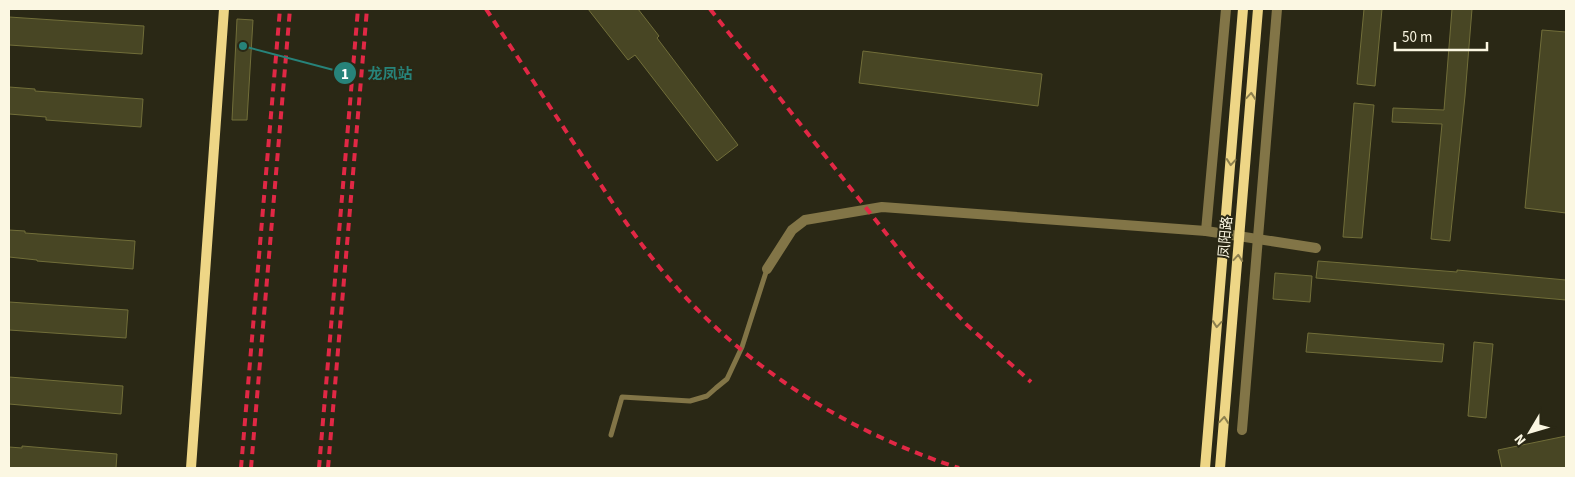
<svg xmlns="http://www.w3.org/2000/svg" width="1575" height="477" viewBox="0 0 1575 477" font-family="'Source Sans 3','Noto Sans SC',sans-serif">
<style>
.building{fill:#484624;stroke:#716e39}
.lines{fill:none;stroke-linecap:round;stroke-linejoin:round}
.lane{stroke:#827547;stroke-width:5}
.street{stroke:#827547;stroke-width:10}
.secondary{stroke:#eed686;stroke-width:10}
.rail{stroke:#e12845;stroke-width:4;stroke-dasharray:8 6;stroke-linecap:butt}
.secondary-bridge{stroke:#eed686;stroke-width:10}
.oneway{stroke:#8c7f4e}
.labels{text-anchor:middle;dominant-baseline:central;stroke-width:4;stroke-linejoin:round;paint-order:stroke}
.street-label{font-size:14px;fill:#fbf7e2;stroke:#2a2815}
.leader{fill:none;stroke:#27837a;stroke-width:2}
.callout-dot{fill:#27837a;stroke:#2a2815;stroke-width:2}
.mark-label{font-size:15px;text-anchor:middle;font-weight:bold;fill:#fff}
.callout-label{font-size:15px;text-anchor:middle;font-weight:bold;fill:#27837a;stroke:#2a2815;stroke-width:4;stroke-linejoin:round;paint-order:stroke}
</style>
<rect width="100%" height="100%" fill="#2a2815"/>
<!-- building -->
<g class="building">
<polygon points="588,9 638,9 659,36 657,38 738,145 717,161 635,55 628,60"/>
<polygon points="1364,9 1382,9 1375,86 1357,84"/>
<polygon points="1452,9 1472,9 1465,96 1450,241 1431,239 1442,124 1392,122 1393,108 1444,110"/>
<polygon points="9,17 144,26 142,54 9,45"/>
<polygon points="237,19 253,20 247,120 232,120"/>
<polygon points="1542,30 1566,32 1566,213 1525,208"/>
<polygon points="863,51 1042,74 1038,106 859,83"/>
<polygon points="9,87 35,89 35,91 143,99 141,127 46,120 46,117 9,114"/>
<polygon points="1354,103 1374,105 1362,238 1343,237"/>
<polygon points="9,230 25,231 25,233 135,241 133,269 37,261 37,260 9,257"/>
<polygon points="1318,261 1457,272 1457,270 1566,280 1566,300 1316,278"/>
<polygon points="1275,273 1312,276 1310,302 1273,299"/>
<polygon points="9,302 128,310 126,338 9,330"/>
<polygon points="1308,333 1444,344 1442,362 1306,352"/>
<polygon points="1474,342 1493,344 1486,418 1468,416"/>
<polygon points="9,377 123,386 121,414 9,404"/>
<polygon points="1566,436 1566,468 1502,468 1498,450"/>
<polygon points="22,446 117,454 116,468 9,468 9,447 22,448"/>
</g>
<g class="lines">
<!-- lane -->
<polyline class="lane" points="611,435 622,397 690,401 707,396 716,388 727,379 742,347 767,269"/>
<!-- street -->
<g class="street">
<polyline points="1206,231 1226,9"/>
<polyline points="767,269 792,230 805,220 882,207 1206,231 1316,248"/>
<polyline points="1242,430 1277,9"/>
</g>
<!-- secondary -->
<polyline class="secondary" points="191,468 224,9"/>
<!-- rail -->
<g class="rail">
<path d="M486 9C517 56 548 104 579 151 610 199 640 247 678 289 753 373 853 434 959 468"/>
<polyline points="710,9 914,269 967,325 1031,382"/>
<polyline points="241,468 280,9"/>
<polyline points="251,468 290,9"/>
<polyline points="319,468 358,9"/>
<polyline points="328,468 367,9"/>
</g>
<!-- secondary-bridge -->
<g class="secondary-bridge">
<polyline points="1205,468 1243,9"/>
<polyline points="1220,468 1258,9"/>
</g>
</g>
<!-- one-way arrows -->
<defs><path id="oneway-chevron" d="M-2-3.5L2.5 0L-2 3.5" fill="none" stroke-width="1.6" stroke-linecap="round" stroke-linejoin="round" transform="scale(1.25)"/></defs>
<g class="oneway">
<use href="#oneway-chevron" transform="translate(1251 96) rotate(-85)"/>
<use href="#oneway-chevron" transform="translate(1231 162) rotate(95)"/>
<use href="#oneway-chevron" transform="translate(1238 258) rotate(-85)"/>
<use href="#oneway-chevron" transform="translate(1217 324) rotate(95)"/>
<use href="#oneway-chevron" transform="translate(1224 420) rotate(-85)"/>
</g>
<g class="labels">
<!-- street labels -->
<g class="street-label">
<text transform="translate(1226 237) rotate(-85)">凤阳路</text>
</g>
</g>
<!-- callouts -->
<path class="leader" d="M243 46L345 73"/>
<g class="callout-dot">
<circle cx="243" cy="46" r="5"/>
<circle cx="345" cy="73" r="12"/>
</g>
<g class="mark-label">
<text x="345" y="79">1</text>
</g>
<g class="callout-label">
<text x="390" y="79">龙凤站</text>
</g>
<!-- border -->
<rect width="1575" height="477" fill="none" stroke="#fbf7e2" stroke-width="20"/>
<!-- north arrow -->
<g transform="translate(1530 432) rotate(232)" stroke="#2a2815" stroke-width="4" paint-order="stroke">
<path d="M0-4L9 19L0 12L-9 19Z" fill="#fbf7e2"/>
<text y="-8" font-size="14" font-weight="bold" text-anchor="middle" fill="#fbf7e2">N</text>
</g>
<!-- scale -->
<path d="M1395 42v8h92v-8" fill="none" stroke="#fbf7e2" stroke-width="2.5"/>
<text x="1402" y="42" font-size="15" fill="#fbf7e2" stroke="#2a2815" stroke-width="4" paint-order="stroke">50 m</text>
</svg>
